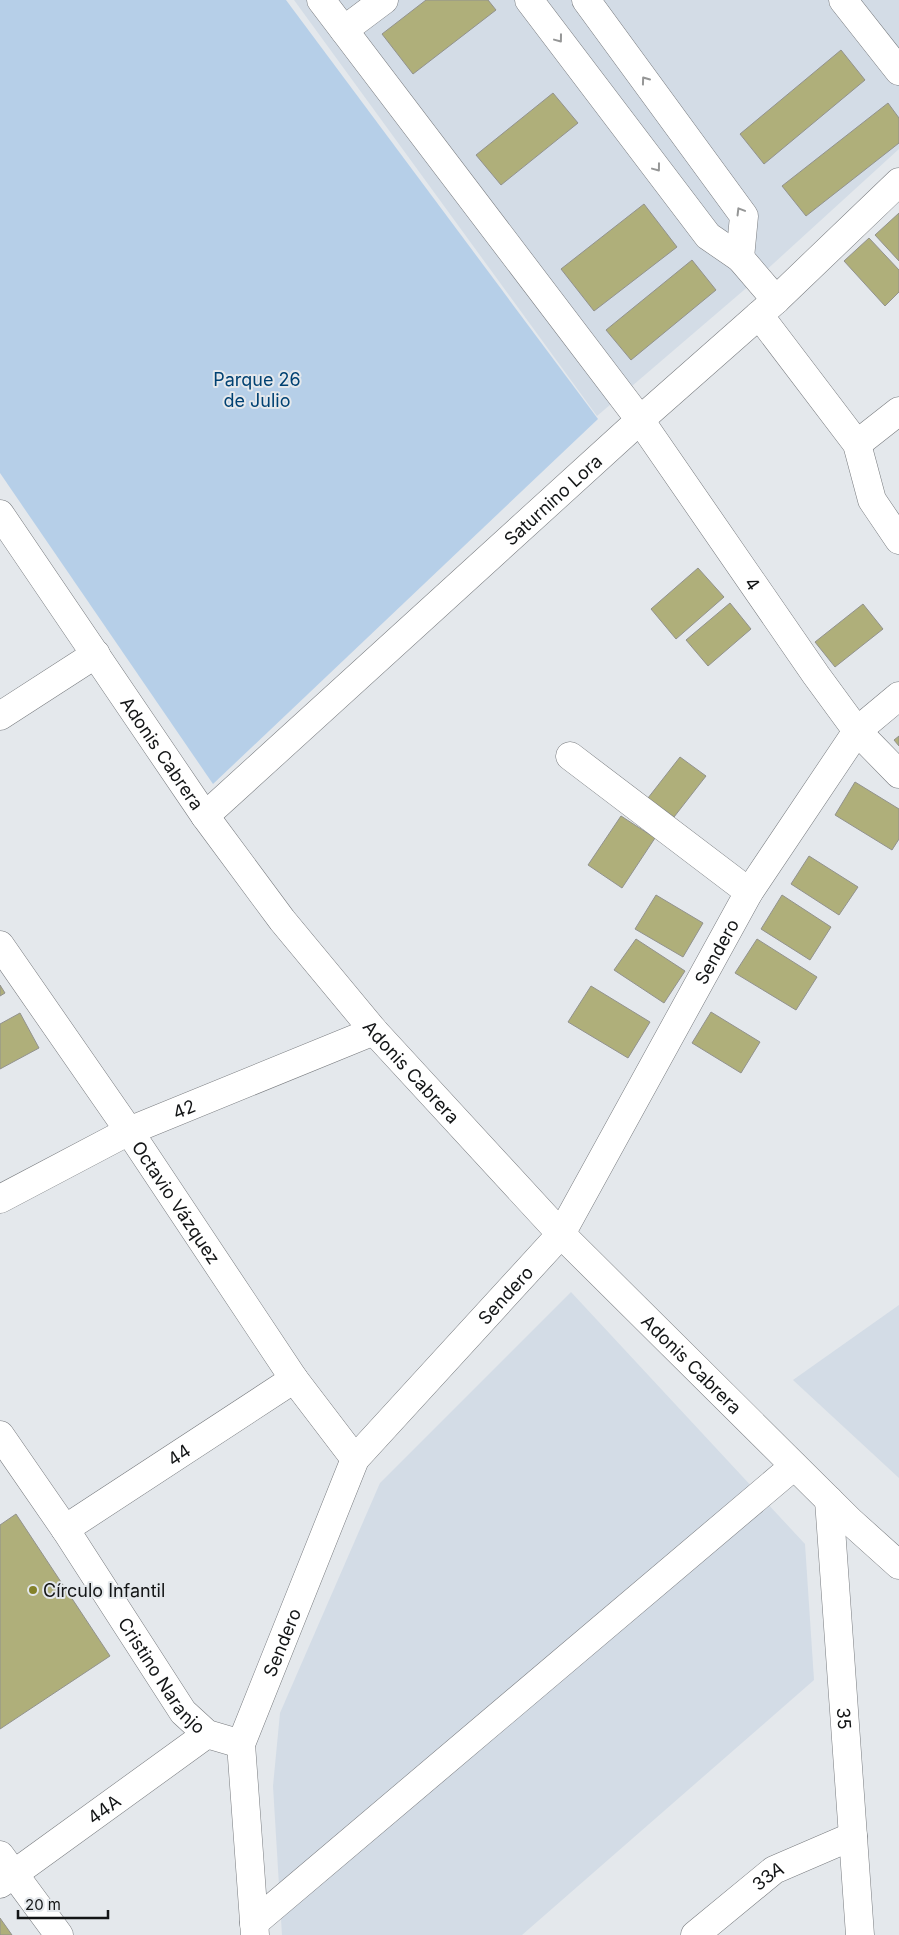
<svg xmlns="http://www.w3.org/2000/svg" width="899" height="1935" viewBox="0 0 899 1935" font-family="Inter,sans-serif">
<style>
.built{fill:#d3dce6}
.green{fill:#b6cfe8}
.building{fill:#afaf7a;stroke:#92928d}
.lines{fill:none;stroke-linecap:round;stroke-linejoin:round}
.minor-casing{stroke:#787b7f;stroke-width:29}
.minor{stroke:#fff;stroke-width:28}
.oneway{stroke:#959696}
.poi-dot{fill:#84822b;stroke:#e4e8ec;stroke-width:2}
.labels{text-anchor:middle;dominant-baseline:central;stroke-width:4;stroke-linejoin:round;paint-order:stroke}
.park-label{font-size:18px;fill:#004172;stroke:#e4e8ec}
.street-label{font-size:18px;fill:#131516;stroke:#e4e8ec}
.poi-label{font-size:18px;fill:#131516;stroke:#e4e8ec;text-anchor:start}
</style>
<rect width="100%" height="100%" fill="#e4e8ec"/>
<!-- built -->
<g class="built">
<polygon points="294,0 899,0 899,149 751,284 597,416"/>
<polygon points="571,1292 805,1544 814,1680 522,1935 282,1935 273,1786 280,1713 380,1483"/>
<polygon points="899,1305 899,1478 793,1380"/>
</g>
<!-- green -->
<polygon class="green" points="0,0 286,0 598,419 213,784 0,473"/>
<!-- building -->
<g class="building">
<polygon points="426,0 488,0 496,10 413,74 382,34"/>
<polygon points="841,50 865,80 764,164 740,134"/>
<polygon points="553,93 578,123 501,185 476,155"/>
<polygon points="888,103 899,118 899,143 806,216 782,186"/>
<polygon points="644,204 677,247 594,311 561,269"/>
<polygon points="899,213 899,261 875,235"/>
<polygon points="869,238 899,270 899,292 885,306 844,261"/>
<polygon points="692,260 716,290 631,360 606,330"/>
<polygon points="698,568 724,597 676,639 651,609"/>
<polygon points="730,603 751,629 708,666 686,640"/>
<polygon points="863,604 883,629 835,667 815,642"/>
<polygon points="899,736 899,746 894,740"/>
<polygon points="680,757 706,776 674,817 648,798"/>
<polygon points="855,782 899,809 899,839 892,850 835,815"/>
<polygon points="621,816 655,838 622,888 588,865"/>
<polygon points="809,856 858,887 839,915 791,884"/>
<polygon points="656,895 703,923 683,957 635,929"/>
<polygon points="782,895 831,927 810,960 761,929"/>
<polygon points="636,939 685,971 664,1003 614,970"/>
<polygon points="757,939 817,977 796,1010 735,973"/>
<polygon points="0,985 5,993 0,996"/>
<polygon points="591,986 650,1022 628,1058 568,1022"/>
<polygon points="711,1012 760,1042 741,1073 692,1043"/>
<polygon points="20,1013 39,1048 0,1069 0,1024"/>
<polygon points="16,1514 110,1656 0,1729 0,1525"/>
<polygon points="0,1918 12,1935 0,1935"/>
</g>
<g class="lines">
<!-- minor casing -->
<g class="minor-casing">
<g id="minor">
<path id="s1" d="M321 0 640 420 816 675 857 731 899 774"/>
<polyline points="529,0 708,236 740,258 776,300"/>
<polyline points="586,0 744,216 740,258"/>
<polyline points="843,0 899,71"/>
<polyline points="344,30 384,0"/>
<polyline points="759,315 857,444 872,500 899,540"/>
<polyline points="857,444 899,411"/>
<path id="s2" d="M0 514 205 816 282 920 374 1031 561 1234 850 1521 899 1565"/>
<polyline points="0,716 96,654"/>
<polyline points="570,756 749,892"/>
<path id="s3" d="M205 816 640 420 776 300 899 182"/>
<path id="s4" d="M0 945 129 1131 294 1379 355 1459"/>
<path id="s5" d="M0 1199 129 1131 374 1031"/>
<path id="s6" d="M0 1435 65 1529 183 1712 207 1734 241 1744"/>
<path id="s7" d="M829 1500 860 1935"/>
<path id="s8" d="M65 1529 294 1379"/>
<polyline points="0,1855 59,1935"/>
<path id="s9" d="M0 1884 207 1734"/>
<polyline points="254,1923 794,1466"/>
<path id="s10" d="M255 1935 241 1744 355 1459 561 1234 749 892 857 731 899 696"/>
<path id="s11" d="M695 1935 774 1870 853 1836"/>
</g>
</g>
<!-- minor -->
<use href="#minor" class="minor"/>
</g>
<!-- one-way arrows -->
<defs><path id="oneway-chevron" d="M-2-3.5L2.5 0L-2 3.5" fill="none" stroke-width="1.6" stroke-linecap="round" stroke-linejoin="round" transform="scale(1.25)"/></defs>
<g class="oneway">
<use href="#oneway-chevron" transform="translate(559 39) rotate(53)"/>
<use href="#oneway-chevron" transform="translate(645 80) rotate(-126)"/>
<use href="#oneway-chevron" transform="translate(657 168) rotate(53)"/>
<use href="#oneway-chevron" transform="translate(740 211) rotate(-121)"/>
</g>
<!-- markers -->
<circle class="poi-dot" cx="33" cy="1590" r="5"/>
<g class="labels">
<!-- park labels -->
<g class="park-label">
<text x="257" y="379">Parque 26<tspan x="257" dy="21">de Julio</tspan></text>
</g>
<!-- street labels -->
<g class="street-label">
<text stroke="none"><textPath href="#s3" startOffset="470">Saturnino Lora</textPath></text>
<text stroke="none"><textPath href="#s1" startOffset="726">4</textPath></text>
<text stroke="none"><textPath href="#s2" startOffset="289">Adonis Cabrera</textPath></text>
<text stroke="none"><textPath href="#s10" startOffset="1126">Sendero</textPath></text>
<text stroke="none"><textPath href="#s2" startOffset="694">Adonis Cabrera</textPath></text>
<text stroke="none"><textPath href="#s5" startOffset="205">42</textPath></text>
<text stroke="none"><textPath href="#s4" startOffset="312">Octavio Vázquez</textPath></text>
<text stroke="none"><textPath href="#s10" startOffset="721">Sendero</textPath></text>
<text stroke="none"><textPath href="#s2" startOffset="1099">Adonis Cabrera</textPath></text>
<text stroke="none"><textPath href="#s8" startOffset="136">44</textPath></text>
<text stroke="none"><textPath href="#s10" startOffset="301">Sendero</textPath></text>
<text stroke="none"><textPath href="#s6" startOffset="290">Cristino Naranjo</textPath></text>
<text stroke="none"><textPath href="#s7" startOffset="219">35</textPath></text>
<text stroke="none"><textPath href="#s9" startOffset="128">44A</textPath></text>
<text stroke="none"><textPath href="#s11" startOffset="94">33A</textPath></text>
</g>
<!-- poi labels -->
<g class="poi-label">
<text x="43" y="1590">Círculo Infantil</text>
</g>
</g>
<!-- scale -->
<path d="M18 1910v8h90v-8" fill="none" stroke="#131516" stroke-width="2.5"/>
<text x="25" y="1910" font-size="15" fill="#131516" stroke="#e4e8ec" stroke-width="4" paint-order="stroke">20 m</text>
</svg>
